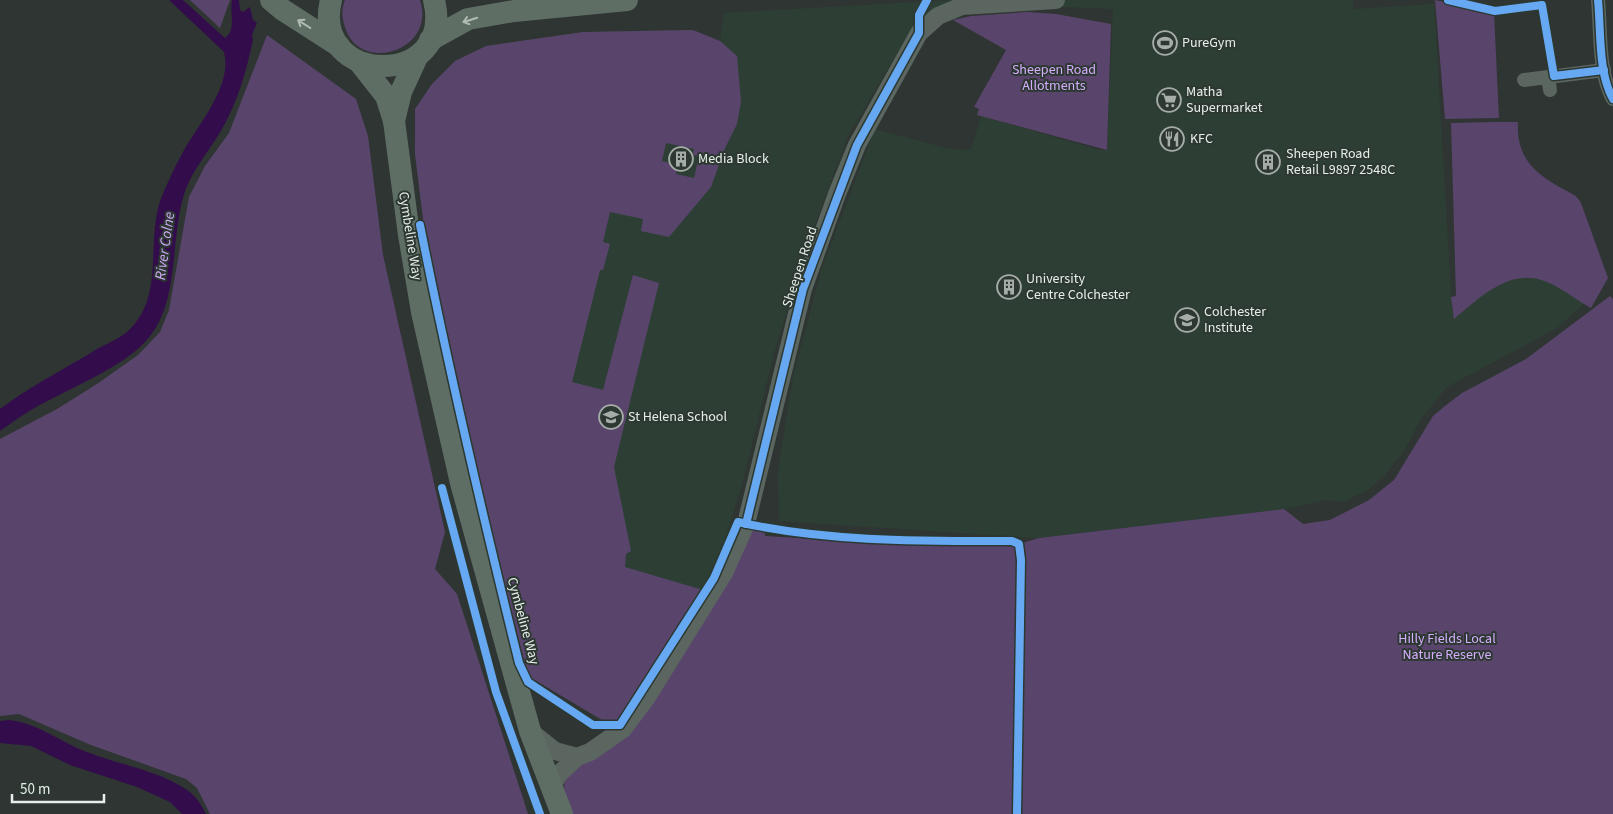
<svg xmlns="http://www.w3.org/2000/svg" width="1613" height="814" viewBox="0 0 1613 814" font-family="'Source Sans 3',sans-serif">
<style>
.built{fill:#2d3f35}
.green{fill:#59456c;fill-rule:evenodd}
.water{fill:#330c4c}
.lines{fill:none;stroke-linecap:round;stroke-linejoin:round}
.minor{stroke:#5a665f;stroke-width:14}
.tertiary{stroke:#5a665f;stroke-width:18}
.primary{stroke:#5e6e65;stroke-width:22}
.cycleway-casing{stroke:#2c3831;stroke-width:11}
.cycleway{stroke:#66a8f1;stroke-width:8}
.oneway{stroke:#b0bbb4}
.labels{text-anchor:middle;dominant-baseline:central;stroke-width:4;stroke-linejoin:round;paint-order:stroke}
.poi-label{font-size:14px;fill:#e6eee9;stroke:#2c3831;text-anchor:start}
.park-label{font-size:14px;fill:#d6aeff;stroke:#2c3831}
.street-label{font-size:14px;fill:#e6eee9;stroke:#2c3831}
.water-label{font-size:15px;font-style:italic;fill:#d3abfb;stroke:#2c3831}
</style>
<rect width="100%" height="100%" fill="#2f3532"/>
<!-- built -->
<polygon class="built" points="951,0 1353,0 1354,9 1434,4 1452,311 1526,267 1586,302 1557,328 1447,387 1421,419 1404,451 1384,476 1369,489 1343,502 1326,500 1284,509 1039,538 779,521 778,471 793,377 822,268 875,129 950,149 971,150 981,116 1099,150 1107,150 1113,9 1042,6 970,10 940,19 909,33 848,136 806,248 773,357 744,477 715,573 619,722 607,723 528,676 477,478 425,235 415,154 415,109 432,84 455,61 486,46 583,32 667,30 693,30 720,41 724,13"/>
<!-- green -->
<g class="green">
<polygon points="190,0 230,0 220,28"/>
<path d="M345 0H420C437 51 359 75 345 27 342 18 341 9 345 0Z"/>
<polygon points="1435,0 1494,13 1499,118 1445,119"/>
<polygon points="1027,12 1056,14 1111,24 1107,150 977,115 979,109 974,107 1006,50 953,20 971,16"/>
<path d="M693 30 720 41 737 56 741 101 737 124 725 148 711 187 669 237 641 231 643 219 610 212 603 242 610 244 603 270H600L572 382 603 390 633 275 659 283 614 467 631 551 626 554 625 567 703 590 619 722 607 723 528 676 477 478 425 235 415 154V109L432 84 455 61 486 46 583 32ZM666 143 694 149 693 155 699 156 694 178 676 174 678 165 662 161Z"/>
<polygon points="267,35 356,99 368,136 383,255 445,532 435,569 457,594 528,814 210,814 197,788 186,779 91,745 19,714 0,716 0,439 57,409 97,384 138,355 160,332 169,310 189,197 205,166 229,133"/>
<path d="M1492 122H1518C1516 157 1534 173 1563 189 1570 193 1577 195 1581 203L1608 278 1591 308C1576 300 1562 288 1547 282 1511 266 1479 298 1454 319L1451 297 1456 296 1451 123Z"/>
<path d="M1610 296 1613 299V814H569C556 777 569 768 600 753L754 527 764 529 765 536 912 545 1019 544 1039 538 1284 509 1303 524 1330 520 1369 500 1394 480 1433 416 1445 406 1462 393 1526 359Z"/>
</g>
<!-- water -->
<g class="water">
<path d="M169 0H183L225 38C237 29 229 12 232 0H239L240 10 243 12 250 7 253 20 257 23 252 35 253 40C246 72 238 101 222 129 209 152 190 172 183 198 170 243 180 306 145 342 122 367 69 389 38 406 25 413 13 422 0 431V409C30 386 65 369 97 349 108 343 124 337 132 327 165 291 145 238 162 196 168 182 174 168 182 154 197 125 233 87 224 52Z"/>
<path d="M9 720C38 723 60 742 87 752 119 765 158 770 187 790 196 796 201 804 206 814H182L170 802 137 787 70 765 31 746 0 743V721Z"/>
</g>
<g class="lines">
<!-- minor -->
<g class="minor">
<path d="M1598 0C1601 30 1598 73 1613 99"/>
<polyline points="1548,77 1550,90"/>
<polyline points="1524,80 1604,70"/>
</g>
<!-- tertiary -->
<g class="tertiary">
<polyline points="530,731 555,751 577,757"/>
<polyline points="551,788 559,774 577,757 590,752 623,729 647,697 724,573 746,524 803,289 837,194 857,145 919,33 938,16 962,6 1056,0"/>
</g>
<!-- primary -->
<g class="primary">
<polyline points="271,0 283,10 339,46"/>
<path d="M331 0C310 87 456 89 434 0"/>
<polyline points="430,40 468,19 514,11 627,0"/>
<polyline points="360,63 386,96 394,121 409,235 422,312 461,483 530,731 562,814"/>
<polyline points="394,121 401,92 417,57"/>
</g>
<!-- cycleway casing -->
<g class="cycleway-casing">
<g id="cycleway">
<polyline points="1448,0 1495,11 1542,5 1554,76 1604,70"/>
<path d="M1598 0C1601 30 1598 73 1613 99"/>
<path d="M420 225C449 372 483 517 519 663L528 682 593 725H620L714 578 738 522C827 542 920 541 1012 541L1019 544 1021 560 1017 814"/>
<polyline points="442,488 496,692 540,814"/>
<polyline points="746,524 803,289 857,145 919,33 919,15 927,0"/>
</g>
</g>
<!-- cycleway -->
<use href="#cycleway" class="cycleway"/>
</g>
<!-- one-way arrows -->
<defs><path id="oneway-shaft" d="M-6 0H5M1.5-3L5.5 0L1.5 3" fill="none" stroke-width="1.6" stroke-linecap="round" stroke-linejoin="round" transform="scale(1.25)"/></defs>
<g class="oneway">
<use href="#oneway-shaft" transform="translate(470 20) rotate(162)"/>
<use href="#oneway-shaft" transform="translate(304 24) rotate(-148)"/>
</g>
<!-- icons -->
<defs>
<g id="stadium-ring" transform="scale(1.25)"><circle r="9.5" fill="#2c3831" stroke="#a6ada9" stroke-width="1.5"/><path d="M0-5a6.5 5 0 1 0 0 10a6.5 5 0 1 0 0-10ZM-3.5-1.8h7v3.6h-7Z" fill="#a6ada9"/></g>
<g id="supermarket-ring" transform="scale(1.25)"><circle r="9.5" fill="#2c3831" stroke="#a6ada9" stroke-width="1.5"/><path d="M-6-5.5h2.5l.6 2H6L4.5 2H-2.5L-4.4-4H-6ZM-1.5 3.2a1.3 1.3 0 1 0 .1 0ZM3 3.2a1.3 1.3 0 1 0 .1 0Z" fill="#a6ada9"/></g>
<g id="restaurant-ring" transform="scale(1.25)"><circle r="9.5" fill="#2c3831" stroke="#a6ada9" stroke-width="1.5"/><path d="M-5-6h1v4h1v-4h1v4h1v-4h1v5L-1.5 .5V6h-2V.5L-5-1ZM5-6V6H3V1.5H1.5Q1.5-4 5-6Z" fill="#a6ada9"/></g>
<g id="building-ring" transform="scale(1.25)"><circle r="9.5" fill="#2c3831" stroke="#a6ada9" stroke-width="1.5"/><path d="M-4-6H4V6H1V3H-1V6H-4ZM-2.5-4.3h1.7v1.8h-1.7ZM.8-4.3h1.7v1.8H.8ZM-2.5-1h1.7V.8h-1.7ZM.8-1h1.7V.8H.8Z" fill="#a6ada9"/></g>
<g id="university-ring" transform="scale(1.25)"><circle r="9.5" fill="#2c3831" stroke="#a6ada9" stroke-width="1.5"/><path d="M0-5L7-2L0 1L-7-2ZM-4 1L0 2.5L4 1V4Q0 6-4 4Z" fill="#a6ada9"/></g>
<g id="school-ring" transform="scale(1.25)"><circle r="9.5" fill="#2c3831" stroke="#a6ada9" stroke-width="1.5"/><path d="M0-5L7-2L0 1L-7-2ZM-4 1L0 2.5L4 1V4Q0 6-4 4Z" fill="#a6ada9"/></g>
</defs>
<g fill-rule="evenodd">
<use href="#stadium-ring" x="1165" y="43"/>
<use href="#supermarket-ring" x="1169" y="100"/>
<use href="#restaurant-ring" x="1172" y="139"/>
<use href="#building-ring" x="681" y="159"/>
<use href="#building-ring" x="1268" y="162"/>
<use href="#building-ring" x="1009" y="287"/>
<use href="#university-ring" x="1187" y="320"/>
<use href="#school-ring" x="611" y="417"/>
</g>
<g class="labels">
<!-- poi labels -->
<g class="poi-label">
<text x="1182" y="43">PureGym</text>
<text x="1186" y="92">Matha<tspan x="1186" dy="16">Supermarket</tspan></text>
<text x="1190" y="139">KFC</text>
<text x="1286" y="154">Sheepen Road<tspan x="1286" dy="16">Retail L9897 2548C</tspan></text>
<text x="698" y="159">Media Block</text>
<text x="1026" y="279">University<tspan x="1026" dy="16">Centre Colchester</tspan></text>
<text x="1204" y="312">Colchester<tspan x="1204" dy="16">Institute</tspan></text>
<text x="628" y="417">St Helena School</text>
</g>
<!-- park labels -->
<g class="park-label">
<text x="1054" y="70">Sheepen Road<tspan x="1054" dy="16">Allotments</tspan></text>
<text x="1447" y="639">Hilly Fields Local<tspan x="1447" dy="16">Nature Reserve</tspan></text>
</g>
<!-- street labels -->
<g class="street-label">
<text transform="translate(410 236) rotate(81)">Cymbeline Way</text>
<text transform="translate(800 267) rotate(-72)">Sheepen Road</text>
<text transform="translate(523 621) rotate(75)">Cymbeline Way</text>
</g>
<!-- water labels -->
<g class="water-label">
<text transform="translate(165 246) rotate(-82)">River Colne</text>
</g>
</g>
<!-- scale -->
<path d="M12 794v8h92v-8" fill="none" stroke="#e6eee9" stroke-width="2.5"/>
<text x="20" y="794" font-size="15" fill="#e6eee9" stroke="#2c3831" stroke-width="4" paint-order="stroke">50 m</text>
</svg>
